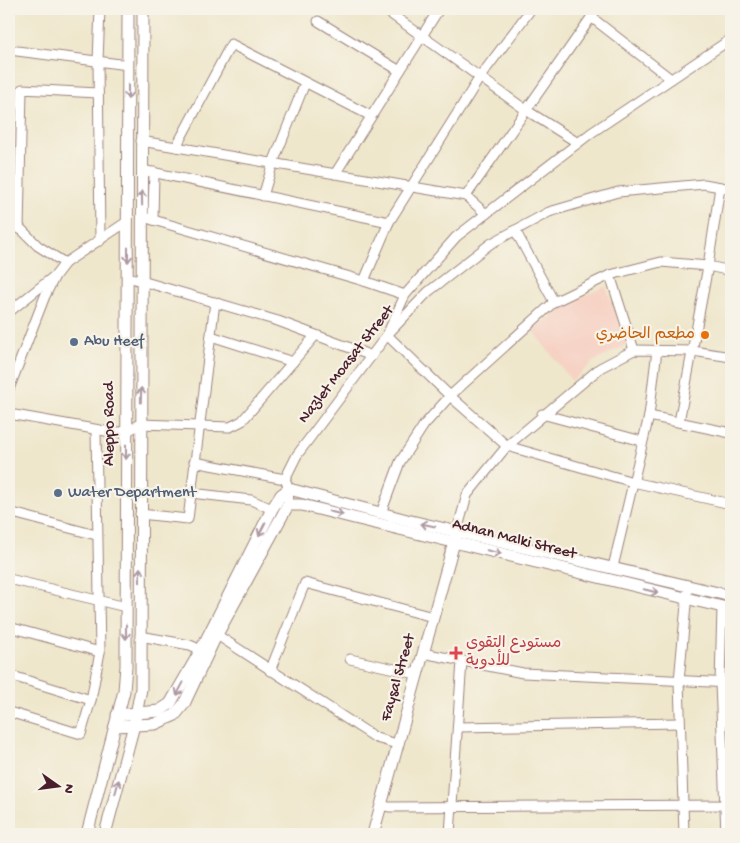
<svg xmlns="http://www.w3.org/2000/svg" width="740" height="843" viewBox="0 0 740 843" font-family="'Gochi Hand','Playpen Sans Arabic',sans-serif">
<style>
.built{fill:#f6d2c4}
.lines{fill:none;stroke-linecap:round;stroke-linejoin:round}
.minor-casing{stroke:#9c837c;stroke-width:11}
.major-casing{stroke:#9c837c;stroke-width:13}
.minor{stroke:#fff;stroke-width:9}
.major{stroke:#fff;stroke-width:11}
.oneway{stroke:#ae9aa0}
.food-dot{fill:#e8710a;stroke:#f7f3e8;stroke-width:2}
.service-dot{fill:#5c6f8a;stroke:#f7f3e8;stroke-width:2}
.health-dot{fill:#e0444e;stroke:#f7f3e8;stroke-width:2}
.labels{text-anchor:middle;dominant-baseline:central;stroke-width:4.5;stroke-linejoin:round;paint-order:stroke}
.food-label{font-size:16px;fill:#c56008;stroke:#f7f3e8;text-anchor:end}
.service-label{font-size:16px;fill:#4e5e75;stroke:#f7f3e8;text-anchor:start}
.street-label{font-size:16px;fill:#4a1f2b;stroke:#f7f3e8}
.health-label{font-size:16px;fill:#be3a42;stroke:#f7f3e8;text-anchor:start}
</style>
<rect width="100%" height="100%" fill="#f7f3e8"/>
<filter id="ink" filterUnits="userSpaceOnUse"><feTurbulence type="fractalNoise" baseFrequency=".02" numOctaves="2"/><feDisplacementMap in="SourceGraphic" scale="10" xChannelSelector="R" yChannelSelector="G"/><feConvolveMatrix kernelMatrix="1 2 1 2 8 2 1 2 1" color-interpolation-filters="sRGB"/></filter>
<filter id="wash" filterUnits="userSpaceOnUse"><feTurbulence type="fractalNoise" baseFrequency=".0096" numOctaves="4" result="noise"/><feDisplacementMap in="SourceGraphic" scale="20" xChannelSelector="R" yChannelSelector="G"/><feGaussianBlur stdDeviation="1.12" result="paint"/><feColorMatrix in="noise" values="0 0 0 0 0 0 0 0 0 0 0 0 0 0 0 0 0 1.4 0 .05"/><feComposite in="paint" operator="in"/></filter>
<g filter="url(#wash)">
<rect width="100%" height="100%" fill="#efe7cc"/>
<!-- built -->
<polygon class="built" points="606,286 627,345 593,362 572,381 532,330 576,299"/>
</g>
<g filter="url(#ink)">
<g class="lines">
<!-- minor casing -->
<g class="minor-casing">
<g id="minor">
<polyline points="384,9 526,110 578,143"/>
<polyline points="591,17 671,79"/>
<polyline points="318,21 400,71"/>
<polyline points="731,39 591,133 456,237 405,295 387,335 450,396 507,446 633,482 731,504"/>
<polyline points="9,50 128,65"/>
<polyline points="141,141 466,196 486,214"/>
<polyline points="176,147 231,44 371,116"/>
<polyline points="142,170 389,222"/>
<polyline points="335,174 439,9"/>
<polyline points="263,196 273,163 305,83"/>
<polyline points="466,196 597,9"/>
<polyline points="9,217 38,246 65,263"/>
<polyline points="143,217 364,281 405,295"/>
<polyline points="153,220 154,172"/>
<polyline points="19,229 22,89 98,93"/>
<polyline points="515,230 554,302"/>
<polyline points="100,241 98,61 100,9"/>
<polyline points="610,275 634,350"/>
<polyline points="128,277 278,321 372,356"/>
<polyline points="364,281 389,222 411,187 480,77 531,9"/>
<polyline points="9,312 53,277"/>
<polyline points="211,336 293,362"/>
<polyline points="9,389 45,296 55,276 65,263 128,221"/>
<polyline points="9,414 111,432 126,432 140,424 230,427 242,421 315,336"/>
<polyline points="542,414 642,441"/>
<polyline points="649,416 731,433"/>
<polyline points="679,422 708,266 720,187"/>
<polyline points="194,462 285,479"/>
<polyline points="191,493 251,500 272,509"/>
<polyline points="288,505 289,489 285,479 297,455 387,335 428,292 490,244 549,212 618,192 704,184 731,189"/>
<polyline points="9,512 96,535"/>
<polyline points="381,513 400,462 424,425 450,396 554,302 610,275 661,262 708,266 731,271"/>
<polyline points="140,514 188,519 215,302"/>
<polyline points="457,531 467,495 507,446 600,368 634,350 693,351 731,357"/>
<polyline points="613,567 649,416 657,350"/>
<polyline points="9,579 126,607"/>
<polyline points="722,607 720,683 726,834"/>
<polyline points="9,627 100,652"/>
<polyline points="217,635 376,738 397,744"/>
<polyline points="140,636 190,645 201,650"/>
<polyline points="423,653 523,673 731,683"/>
<polyline points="350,659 417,674"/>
<polyline points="270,671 305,583 433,617"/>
<polyline points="9,675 91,700"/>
<polyline points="9,712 81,734 91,700 100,652 96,431"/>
<polyline points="458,727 679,723"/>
<polyline points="381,805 389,807 731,805"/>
<polyline points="450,834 462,661"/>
<polyline points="684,834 679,681 687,594"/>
</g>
</g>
<!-- major casing -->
<g class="major-casing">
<g id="major">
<polyline points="117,715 159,711 170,704 201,650 272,509 281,495 289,489 407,520 731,596"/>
<polyline points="115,726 155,724 175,715 184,704 215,638 288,505 302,505 354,518 731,609"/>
<polyline points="87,834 124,691 126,666 128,9"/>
<polyline points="105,834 134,725 141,689 143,9"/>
<polyline points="373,834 456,535"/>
</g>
</g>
<!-- minor -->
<use href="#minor" class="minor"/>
<!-- major -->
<use href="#major" class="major"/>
</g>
<!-- one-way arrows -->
<defs><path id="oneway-shaft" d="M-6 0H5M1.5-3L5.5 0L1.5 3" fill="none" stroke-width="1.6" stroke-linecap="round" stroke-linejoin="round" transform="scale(1.25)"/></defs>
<g class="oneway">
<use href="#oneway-shaft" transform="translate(128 92) rotate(90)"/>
<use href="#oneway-shaft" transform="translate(142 198) rotate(-91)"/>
<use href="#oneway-shaft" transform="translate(128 255) rotate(90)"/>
<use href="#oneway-shaft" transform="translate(141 395) rotate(-89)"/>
<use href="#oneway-shaft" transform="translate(126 452) rotate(90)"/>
<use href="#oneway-shaft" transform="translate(336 513) rotate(13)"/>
<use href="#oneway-shaft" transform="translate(428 525) rotate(-168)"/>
<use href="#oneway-shaft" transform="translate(262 529) rotate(117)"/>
<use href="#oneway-shaft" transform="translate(494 552) rotate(14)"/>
<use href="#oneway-shaft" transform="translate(140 575) rotate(-90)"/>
<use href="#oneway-shaft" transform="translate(651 591) rotate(13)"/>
<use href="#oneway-shaft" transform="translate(126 632) rotate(90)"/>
<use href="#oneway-shaft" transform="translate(180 689) rotate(118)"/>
<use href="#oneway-shaft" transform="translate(117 787) rotate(-75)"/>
</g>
</g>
<!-- markers -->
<circle class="food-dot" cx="705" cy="335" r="5"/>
<g class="service-dot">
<circle cx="74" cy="342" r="5"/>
<circle cx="58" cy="493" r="5"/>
</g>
<path class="health-dot" d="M453.5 645.5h5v5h5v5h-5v5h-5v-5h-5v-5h5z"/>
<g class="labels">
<!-- food labels -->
<g class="food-label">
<text x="695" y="335">مطعم الحاضري</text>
</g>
<!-- service labels -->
<g class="service-label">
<text x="84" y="342">Abu Heef</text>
<text x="68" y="493">Water Department</text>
</g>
<!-- street labels -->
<g class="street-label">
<text transform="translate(347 365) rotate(-52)">Nazlet Moasat Street</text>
<text transform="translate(110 424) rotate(-90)">Aleppo Road</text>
<text transform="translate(514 540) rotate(14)">Adnan Malki Street</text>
<text transform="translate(399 678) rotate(-74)">Faysal Street</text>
</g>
<!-- health labels -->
<g class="health-label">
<text x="466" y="644">مستودع التقوى<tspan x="466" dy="18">للأدوية</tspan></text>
</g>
</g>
<!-- margin -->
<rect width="740" height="843" fill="none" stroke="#f7f3e8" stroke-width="30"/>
<!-- north arrow -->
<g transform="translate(58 786) rotate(104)" stroke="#f7f3e8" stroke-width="4" paint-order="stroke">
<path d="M0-4L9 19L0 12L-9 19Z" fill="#4a1f2b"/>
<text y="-8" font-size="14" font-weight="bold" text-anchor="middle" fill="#4a1f2b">N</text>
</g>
</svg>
